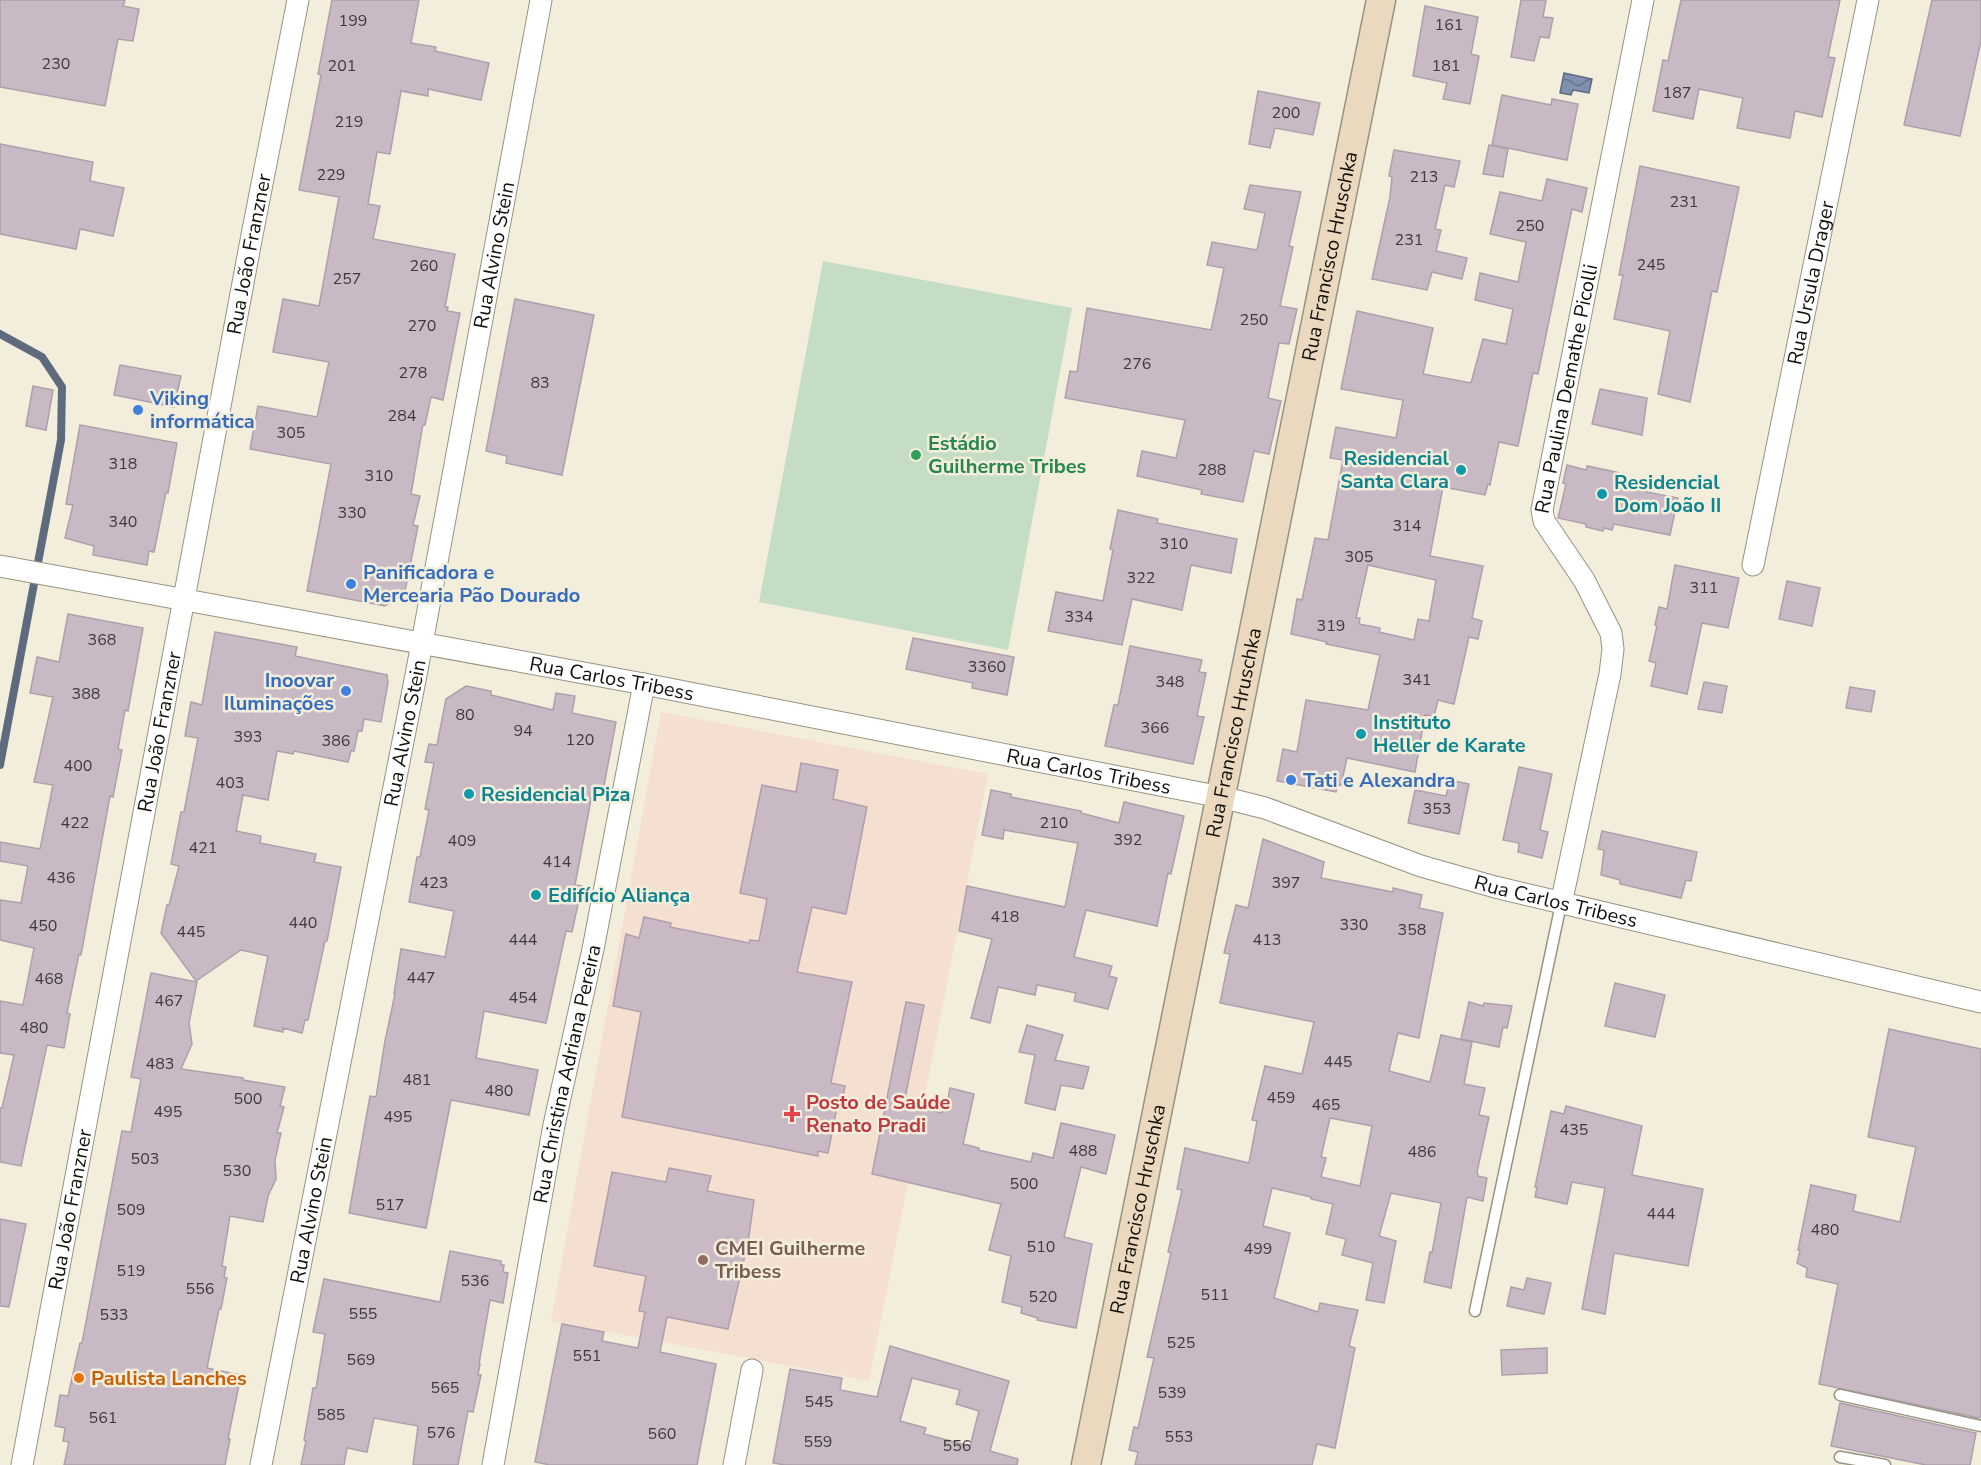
<svg xmlns="http://www.w3.org/2000/svg" width="1981" height="1465" viewBox="0 0 1981 1465" font-family="'Nunito Sans',sans-serif">
<style>
.education{fill:#f4dfd1}
.pitch{fill:#c5ddc5}
.water{fill:url(#water-waves);stroke:#5e6a7e;stroke-width:1.5}
.lines{fill:none;stroke-linecap:round;stroke-linejoin:round}
.stream{stroke:#5e6a7e;stroke-width:8}
.building{fill:#c9b9c5;stroke:#af9fab;stroke-width:1.5;fill-rule:evenodd}
.lane-casing{stroke:#979382;stroke-width:13}
.street-casing{stroke:#979382;stroke-width:23}
.secondary-casing{stroke:#979382;stroke-width:31}
.lane{stroke:#fff;stroke-width:10}
.street{stroke:#fff;stroke-width:21}
.secondary{stroke:#ead8bf;stroke-width:28}
.shop-dot{fill:#3f7fe0;stroke:#f2eedb;stroke-width:2}
.leisure-dot{fill:#2e9e5b;stroke:#f2eedb;stroke-width:2}
.culture-dot{fill:#0f9aa8;stroke:#f2eedb;stroke-width:2}
.health-dot{fill:#e0444e;stroke:#f2eedb;stroke-width:2}
.education-dot{fill:#8d6e63;stroke:#f2eedb;stroke-width:2}
.food-dot{fill:#e8710a;stroke:#f2eedb;stroke-width:2}
.labels{text-anchor:middle;dominant-baseline:central;stroke-width:5;stroke-linejoin:round;paint-order:stroke}
.number-label{font-size:16px;fill:#3f3a39}
.street-label{font-size:20px;fill:#11100a;stroke:#f2eedb}
.shop-label{font-size:20px;font-weight:bold;fill:#366cbe;stroke:#f2eedb;text-anchor:start}
.leisure-label{font-size:20px;font-weight:bold;fill:#27864d;stroke:#f2eedb;text-anchor:start}
.culture-label{font-size:20px;font-weight:bold;fill:#0d838f;stroke:#f2eedb;text-anchor:start}
.health-label{font-size:20px;font-weight:bold;fill:#be3a42;stroke:#f2eedb;text-anchor:start}
.education-label{font-size:20px;font-weight:bold;fill:#785e54;stroke:#f2eedb;text-anchor:start}
.food-label{font-size:20px;font-weight:bold;fill:#c56008;stroke:#f2eedb;text-anchor:start}
</style>
<defs>
<pattern id="water-waves" width="16" height="10" patternUnits="userSpaceOnUse" patternTransform="scale(1.5)"><rect width="16" height="10" fill="#7f90b0"/><path d="M0 5q4-4 8 0t8 0" fill="none" stroke="#67748d"/></pattern>
</defs>
<rect width="100%" height="100%" fill="#f2eedb"/>
<!-- education -->
<polygon class="education" points="661,712 988,774 869,1381 551,1321"/>
<!-- pitch -->
<polygon class="pitch" points="823,261 1072,308 1008,650 759,602"/>
<!-- water -->
<polygon class="water" points="1564,73 1592,79 1589,93 1573,90 1571,95 1560,93"/>
<g class="lines">
<!-- stream -->
<polyline class="stream" points="0,334 42,357 62,387 61,440 0,765"/>
</g>
<!-- building -->
<g class="building">
<polygon points="0,0 125,0 123,6 139,9 133,41 118,39 105,106 0,87"/>
<polygon points="332,0 419,0 411,43 436,47 435,51 489,63 481,100 428,89 428,96 401,91 390,154 377,152 368,204 380,206 373,239 455,254 445,307 448,307 447,311 460,313 443,400 431,397 425,425 423,424 411,494 420,496 413,525 418,526 405,591 385,606 307,591 331,464 250,449 258,406 317,417 329,362 273,352 283,299 319,306 339,197 299,190 321,75 318,74"/>
<polygon points="1521,0 1546,0 1543,17 1553,18 1549,38 1540,37 1534,61 1511,57"/>
<polygon points="1681,0 1840,0 1828,57 1835,58 1822,117 1795,111 1790,138 1737,128 1743,98 1699,89 1693,119 1653,111 1663,60 1668,61"/>
<polygon points="1932,0 1981,0 1981,41 1960,136 1904,125"/>
<polygon points="1425,6 1478,17 1471,54 1479,56 1470,104 1443,99 1447,83 1413,76"/>
<polygon points="1258,91 1320,103 1313,135 1275,128 1270,148 1249,144"/>
<polygon points="1502,95 1551,105 1552,99 1578,104 1567,160 1492,145"/>
<polygon points="0,144 93,162 90,181 124,188 113,236 80,229 76,249 0,234"/>
<polygon points="1489,145 1508,149 1503,177 1483,174"/>
<polygon points="1394,150 1460,161 1454,187 1445,185 1435,229 1441,230 1436,251 1467,258 1462,279 1432,272 1427,290 1372,279 1390,197 1392,177 1389,176"/>
<polygon points="1640,166 1739,187 1717,292 1712,291 1690,402 1658,394 1670,331 1614,319 1623,275 1619,275"/>
<path d="M1547 179 1587 188 1582 212 1572 209 1538 374 1533 373 1518 446 1499 442 1490 485 1488 484 1485 495 1443 487 1430 556 1483 566 1472 618 1482 621 1478 639 1469 637 1454 704 1438 700 1434 716 1425 715 1415 772 1347 758 1341 785 1338 784 1336 792 1277 781 1283 749 1297 752 1306 700 1368 710 1380 655 1326 644 1327 642 1291 634 1297 599 1302 600 1315 538 1328 540 1343 460 1330 458 1336 427 1396 438 1403 400 1341 389 1357 311 1433 328 1423 374 1471 383 1483 339 1506 344 1513 309 1475 300 1480 273 1518 282 1526 242 1490 234 1500 192 1542 201ZM1368 565 1436 580 1429 621 1418 619 1414 640 1379 632 1380 628 1359 624 1360 618H1356Z"/>
<polygon points="1250,185 1301,192 1289,246 1293,247 1280,306 1297,309 1289,344 1279,343 1268,398 1281,401 1269,454 1254,451 1243,502 1201,494 1202,490 1137,476 1142,451 1176,458 1185,420 1065,398 1070,371 1077,372 1087,308 1211,330 1224,268 1207,265 1212,242 1257,250 1265,213 1244,209"/>
<polygon points="515,299 594,315 562,475 506,463 507,456 486,451"/>
<polygon points="120,365 181,376 174,407 114,395"/>
<polygon points="33,386 53,390 46,430 26,426"/>
<polygon points="1600,389 1647,398 1642,435 1592,424"/>
<polygon points="80,425 177,443 168,493 166,492 154,552 149,551 147,565 93,555 94,546 65,538 73,505 66,504"/>
<polygon points="1567,465 1586,470 1587,466 1616,472 1624,475 1621,487 1678,498 1670,535 1614,524 1612,530 1604,528 1603,531 1586,527 1586,524 1558,518 1566,484 1563,483"/>
<polygon points="1118,510 1158,519 1157,523 1237,539 1231,573 1191,565 1182,610 1132,599 1122,645 1048,631 1056,592 1103,601 1113,550 1110,549"/>
<polygon points="1675,565 1739,578 1728,628 1702,623 1687,694 1651,686 1656,663 1649,661 1657,626 1655,625 1659,607 1667,609"/>
<polygon points="1787,581 1820,588 1812,626 1779,619"/>
<polygon points="68,614 143,628 128,711 125,710 118,749 122,750 113,797 110,796 81,955 79,954 67,1013 70,1014 64,1048 47,1045 21,1166 0,1162 0,1108 2,1108 14,1055 0,1053 0,1001 23,1005 34,948 0,940 0,900 21,903 28,866 0,861 0,842 40,849 53,785 34,782 53,697 30,693 37,657 59,662"/>
<polygon points="215,632 297,647 295,656 387,675 388,683 381,722 364,719 362,731 358,731 354,751 351,751 348,762 294,751 293,754 277,751 268,800 243,795 236,831 261,836 260,843 316,854 314,862 341,867 327,941 325,941 308,1020 305,1020 302,1033 283,1028 283,1032 254,1026 268,956 241,950 196,981 161,933 167,905 169,905 179,866 171,864 181,812 184,812 198,738 185,736 191,702 202,705"/>
<polygon points="913,638 1014,657 1007,695 972,688 973,683 906,669"/>
<polygon points="1130,646 1202,660 1199,672 1206,673 1197,716 1204,717 1193,764 1105,746 1114,705 1118,705"/>
<polygon points="1704,682 1727,686 1722,713 1698,709"/>
<polygon points="466,686 491,691 491,695 553,710 556,693 575,696 572,713 616,722 602,796 592,794 575,885 582,886 572,932 566,931 546,1023 484,1011 476,1058 538,1070 529,1115 451,1100 426,1228 349,1213 370,1096 376,1097 385,1041 395,994 394,994 401,949 445,957 454,911 409,902 417,857 420,857 429,810 425,809 434,763 425,762 429,744 437,745 446,699"/>
<polygon points="1850,687 1875,691 1871,712 1846,708"/>
<polygon points="801,763 838,770 833,799 867,807 846,914 812,907 797,972 852,982 832,1077 831,1083 845,1086 841,1108 837,1107 828,1153 818,1151 818,1156 622,1117 641,1012 613,1006 626,934 639,938 644,917 671,923 670,927 749,943 750,940 759,941 767,899 740,893 762,785 796,792"/>
<polygon points="1519,767 1552,774 1540,830 1548,832 1542,858 1518,852 1519,843 1503,840"/>
<polygon points="1450,780 1469,784 1459,834 1408,823 1415,790 1446,796"/>
<polygon points="991,790 1011,794 1011,797 1081,811 1081,813 1119,823 1124,802 1184,816 1171,874 1168,873 1157,926 1086,910 1074,957 1112,966 1109,976 1117,978 1108,1009 1074,1001 1076,993 1037,985 1035,995 998,987 990,1023 971,1018 992,939 959,931 967,886 1065,907 1078,843 1004,830 1003,839 982,835"/>
<polygon points="1602,831 1697,852 1691,881 1686,880 1681,898 1620,884 1620,880 1601,875 1604,850 1598,849"/>
<path d="M1263 839 1324 862 1321 878 1393 892V888L1422 895 1419 908 1443 913 1419 1038 1398 1033 1389 1071 1430 1082 1441 1035 1472 1042 1464 1084 1485 1088 1479 1115 1489 1117 1477 1172 1478 1176 1487 1178 1483 1201 1467 1197 1451 1288 1424 1282 1430 1252 1432 1253 1441 1203 1391 1193 1379 1236 1396 1241 1384 1303 1366 1300 1373 1263 1342 1255 1346 1239 1326 1234 1333 1204 1311 1199V1197L1272 1188 1263 1226 1290 1233 1274 1298 1318 1312 1320 1303 1358 1310 1349 1346 1355 1348 1335 1448 1317 1444 1312 1465H1135L1138 1452 1129 1450 1134 1427 1138 1428 1154 1358 1147 1357 1171 1253 1168 1252 1182 1190 1177 1189 1185 1148 1249 1163 1257 1121 1252 1120 1265 1066 1302 1074 1314 1022 1220 1003 1230 954 1224 953 1236 905 1248 908ZM1330 1118 1372 1126 1360 1186 1321 1177 1326 1158 1321 1157Z"/>
<polygon points="151,973 197,982 189,1023 192,1044 181,1069 243,1078 243,1080 285,1087 280,1106 284,1107 277,1133 281,1133 275,1160 276,1179 268,1196 263,1222 230,1216 222,1266 226,1267 224,1277 227,1278 221,1309 219,1309 207,1368 241,1375 228,1439 230,1439 225,1465 64,1465 69,1442 63,1441 65,1428 55,1426 60,1395 68,1396 80,1343 82,1343 122,1131 131,1132 141,1079 131,1077"/>
<polygon points="1615,983 1665,995 1655,1037 1605,1026"/>
<polygon points="906,1002 924,1005 904,1103 942,1113 945,1103 947,1104 950,1088 974,1094 963,1144 979,1148 978,1150 1031,1162 1033,1153 1053,1158 1061,1123 1115,1135 1106,1174 1081,1167 1064,1237 1092,1244 1076,1328 1037,1320 1038,1318 1021,1313 1022,1307 1002,1302 1011,1256 989,1250 1001,1204 872,1174"/>
<polygon points="1469,1002 1483,1006 1484,1003 1512,1006 1507,1028 1503,1027 1499,1047 1461,1039"/>
<polygon points="1027,1025 1063,1035 1055,1060 1089,1067 1083,1089 1061,1085 1055,1110 1025,1103 1035,1055 1019,1052"/>
<polygon points="1889,1029 1981,1049 1981,1417 1979,1418 1819,1384 1838,1284 1806,1277 1807,1268 1797,1263 1800,1250 1798,1250 1811,1185 1856,1195 1853,1211 1900,1222 1916,1147 1868,1137"/>
<polygon points="1566,1106 1642,1126 1632,1175 1703,1189 1688,1266 1614,1253 1605,1314 1582,1309 1605,1188 1572,1182 1567,1204 1535,1197 1537,1187 1535,1187 1551,1111 1564,1114"/>
<polygon points="669,1168 711,1176 707,1191 754,1200 748,1242 728,1329 667,1317 660,1352 716,1364 697,1465 550,1465 535,1462 562,1324 604,1332 602,1341 638,1348 645,1312 639,1311 646,1276 594,1266 612,1172 666,1182"/>
<polygon points="0,1219 26,1224 9,1307 0,1306"/>
<polygon points="450,1251 501,1261 501,1265 504,1265 503,1272 508,1273 503,1303 490,1300 479,1364 480,1364 478,1375 481,1375 473,1412 468,1411 458,1465 413,1465 418,1426 374,1418 367,1452 347,1448 344,1465 301,1465 306,1441 304,1440 313,1388 316,1388 325,1334 313,1332 324,1279 440,1302"/>
<polygon points="1527,1278 1551,1283 1544,1314 1507,1306 1511,1287 1524,1290"/>
<path d="M890 1346 1009 1381 990 1451 1018 1459 1017 1465H785L773 1463 790 1369 842 1378 840 1390 877 1397ZM912 1378 960 1390 956 1404 979 1411 970 1446 924 1434 926 1428 900 1421Z"/>
<polygon points="1547,1348 1547,1373 1502,1375 1501,1350"/>
<polygon points="1840,1403 1976,1433 1970,1465 1926,1465 1831,1446"/>
</g>
<g class="lines">
<!-- lane casing -->
<g class="lane-casing">
<g id="lane">
<polyline points="1475,1311 1561,904"/>
<polyline points="1840,1395 1981,1426"/>
<polyline points="1840,1457 1885,1465"/>
</g>
</g>
<!-- street casing -->
<g class="street-casing">
<g id="street">
<path id="s1" d="M1753 565 1868 0"/>
<path id="s2" d="M0 566 644 684 1221 797 1265 808 1421 866 1495 887 1981 1002"/>
<path id="s3" d="M1561 904 1610 674 1613 649 1611 633 1584 580 1544 521 1542 510 1643 0"/>
<path id="s4" d="M22 1465 252 235 298 0"/>
<path id="s5" d="M261 1465 417 670 541 0"/>
<path id="s6" d="M493 1465 554 1125 593 949 644 684"/>
<polyline points="734,1465 752,1370"/>
</g>
</g>
<!-- secondary casing -->
<g class="secondary-casing">
<g id="secondary">
<path id="s7" d="M1086 1465 1381 0"/>
</g>
</g>
<!-- lane -->
<use href="#lane" class="lane"/>
<!-- street -->
<use href="#street" class="street"/>
<!-- secondary -->
<use href="#secondary" class="secondary"/>
</g>
<!-- markers -->
<g class="shop-dot">
<circle cx="138" cy="410" r="6"/>
<circle cx="351" cy="584" r="6"/>
<circle cx="346" cy="691" r="6"/>
<circle cx="1291" cy="780" r="6"/>
</g>
<circle class="leisure-dot" cx="916" cy="455" r="6"/>
<g class="culture-dot">
<circle cx="1461" cy="470" r="6"/>
<circle cx="1602" cy="494" r="6"/>
<circle cx="1361" cy="734" r="6"/>
<circle cx="469" cy="794" r="6"/>
<circle cx="536" cy="895" r="6"/>
</g>
<path class="health-dot" d="M789 1105h6v6h6v6h-6v6h-6v-6h-6v-6h6z"/>
<circle class="education-dot" cx="703" cy="1260" r="6"/>
<circle class="food-dot" cx="79" cy="1378" r="6"/>
<g class="labels">
<!-- number labels -->
<g class="number-label">
<text x="353" y="21">199</text>
<text x="1449" y="25">161</text>
<text x="56" y="64">230</text>
<text x="342" y="66">201</text>
<text x="1446" y="66">181</text>
<text x="1677" y="93">187</text>
<text x="1286" y="113">200</text>
<text x="349" y="122">219</text>
<text x="331" y="175">229</text>
<text x="1424" y="177">213</text>
<text x="1684" y="202">231</text>
<text x="1530" y="226">250</text>
<text x="1409" y="240">231</text>
<text x="1651" y="265">245</text>
<text x="424" y="266">260</text>
<text x="347" y="279">257</text>
<text x="1254" y="320">250</text>
<text x="422" y="326">270</text>
<text x="1137" y="364">276</text>
<text x="413" y="373">278</text>
<text x="540" y="383">83</text>
<text x="402" y="416">284</text>
<text x="291" y="433">305</text>
<text x="123" y="464">318</text>
<text x="1212" y="470">288</text>
<text x="379" y="476">310</text>
<text x="352" y="513">330</text>
<text x="123" y="522">340</text>
<text x="1407" y="526">314</text>
<text x="1174" y="544">310</text>
<text x="1359" y="557">305</text>
<text x="1141" y="578">322</text>
<text x="1704" y="588">311</text>
<text x="1079" y="617">334</text>
<text x="1331" y="626">319</text>
<text x="102" y="640">368</text>
<text x="987" y="667">3360</text>
<text x="1417" y="680">341</text>
<text x="1170" y="682">348</text>
<text x="86" y="694">388</text>
<text x="465" y="715">80</text>
<text x="1155" y="728">366</text>
<text x="523" y="731">94</text>
<text x="248" y="737">393</text>
<text x="580" y="740">120</text>
<text x="336" y="741">386</text>
<text x="78" y="766">400</text>
<text x="230" y="783">403</text>
<text x="1437" y="809">353</text>
<text x="75" y="823">422</text>
<text x="1054" y="823">210</text>
<text x="1128" y="840">392</text>
<text x="462" y="841">409</text>
<text x="203" y="848">421</text>
<text x="557" y="862">414</text>
<text x="61" y="878">436</text>
<text x="434" y="883">423</text>
<text x="1286" y="883">397</text>
<text x="1005" y="917">418</text>
<text x="303" y="923">440</text>
<text x="1354" y="925">330</text>
<text x="43" y="926">450</text>
<text x="1412" y="930">358</text>
<text x="191" y="932">445</text>
<text x="523" y="940">444</text>
<text x="1267" y="940">413</text>
<text x="421" y="978">447</text>
<text x="49" y="979">468</text>
<text x="523" y="998">454</text>
<text x="169" y="1001">467</text>
<text x="34" y="1028">480</text>
<text x="1338" y="1062">445</text>
<text x="160" y="1064">483</text>
<text x="417" y="1080">481</text>
<text x="499" y="1091">480</text>
<text x="1281" y="1098">459</text>
<text x="248" y="1099">500</text>
<text x="1326" y="1105">465</text>
<text x="168" y="1112">495</text>
<text x="398" y="1117">495</text>
<text x="1574" y="1130">435</text>
<text x="1083" y="1151">488</text>
<text x="1422" y="1152">486</text>
<text x="145" y="1159">503</text>
<text x="237" y="1171">530</text>
<text x="1024" y="1184">500</text>
<text x="390" y="1205">517</text>
<text x="131" y="1210">509</text>
<text x="1661" y="1214">444</text>
<text x="1825" y="1230">480</text>
<text x="1041" y="1247">510</text>
<text x="1258" y="1249">499</text>
<text x="131" y="1271">519</text>
<text x="475" y="1281">536</text>
<text x="200" y="1289">556</text>
<text x="1215" y="1295">511</text>
<text x="1043" y="1297">520</text>
<text x="363" y="1314">555</text>
<text x="114" y="1315">533</text>
<text x="1181" y="1343">525</text>
<text x="587" y="1356">551</text>
<text x="361" y="1360">569</text>
<text x="445" y="1388">565</text>
<text x="1172" y="1393">539</text>
<text x="819" y="1402">545</text>
<text x="331" y="1415">585</text>
<text x="103" y="1418">561</text>
<text x="441" y="1433">576</text>
<text x="662" y="1434">560</text>
<text x="1179" y="1437">553</text>
<text x="818" y="1442">559</text>
<text x="957" y="1446">556</text>
</g>
<!-- street labels -->
<g class="street-label">
<text stroke="none"><textPath href="#s4" startOffset="1232">Rua João Franzner</textPath></text>
<text stroke="none"><textPath href="#s5" startOffset="1232">Rua Alvino Stein</textPath></text>
<text stroke="none"><textPath href="#s7" startOffset="1233">Rua Francisco Hruschka</textPath></text>
<text stroke="none"><textPath href="#s1" startOffset="288">Rua Ursula Drager</textPath></text>
<text stroke="none"><textPath href="#s3" startOffset="542">Rua Paulina Demathe Picolli</textPath></text>
<text stroke="none"><textPath href="#s2" startOffset="622">Rua Carlos Tribess</textPath></text>
<text stroke="none"><textPath href="#s4" startOffset="746">Rua João Franzner</textPath></text>
<text stroke="none"><textPath href="#s5" startOffset="746">Rua Alvino Stein</textPath></text>
<text stroke="none"><textPath href="#s7" startOffset="747">Rua Francisco Hruschka</textPath></text>
<text stroke="none"><textPath href="#s2" startOffset="1108">Rua Carlos Tribess</textPath></text>
<text stroke="none"><textPath href="#s2" startOffset="1594">Rua Carlos Tribess</textPath></text>
<text stroke="none"><textPath href="#s6" startOffset="398">Rua Christina Adriana Pereira</textPath></text>
<text stroke="none"><textPath href="#s7" startOffset="261">Rua Francisco Hruschka</textPath></text>
<text stroke="none"><textPath href="#s4" startOffset="260">Rua João Franzner</textPath></text>
<text stroke="none"><textPath href="#s5" startOffset="260">Rua Alvino Stein</textPath></text>
</g>
<!-- shop labels -->
<g class="shop-label">
<text x="150" y="398">Viking<tspan x="150" dy="23">informática</tspan></text>
<text x="363" y="572">Panificadora e<tspan x="363" dy="23">Mercearia Pão Dourado</tspan></text>
<text x="334" y="680" text-anchor="end">Inoovar<tspan x="334" dy="23">Iluminações</tspan></text>
<text x="1303" y="780">Tati e Alexandra</text>
</g>
<!-- leisure labels -->
<g class="leisure-label">
<text x="928" y="443">Estádio<tspan x="928" dy="23">Guilherme Tribes</tspan></text>
</g>
<!-- culture labels -->
<g class="culture-label">
<text x="1449" y="458" text-anchor="end">Residencial<tspan x="1449" dy="23">Santa Clara</tspan></text>
<text x="1614" y="482">Residencial<tspan x="1614" dy="23">Dom João II</tspan></text>
<text x="1373" y="722">Instituto<tspan x="1373" dy="23">Heller de Karate</tspan></text>
<text x="481" y="794">Residencial Piza</text>
<text x="548" y="895">Edifício Aliança</text>
</g>
<!-- health labels -->
<g class="health-label">
<text x="806" y="1102">Posto de Saúde<tspan x="806" dy="23">Renato Pradi</tspan></text>
</g>
<!-- education labels -->
<g class="education-label">
<text x="715" y="1248">CMEI Guilherme<tspan x="715" dy="23">Tribess</tspan></text>
</g>
<!-- food labels -->
<g class="food-label">
<text x="91" y="1378">Paulista Lanches</text>
</g>
</g>
</svg>
